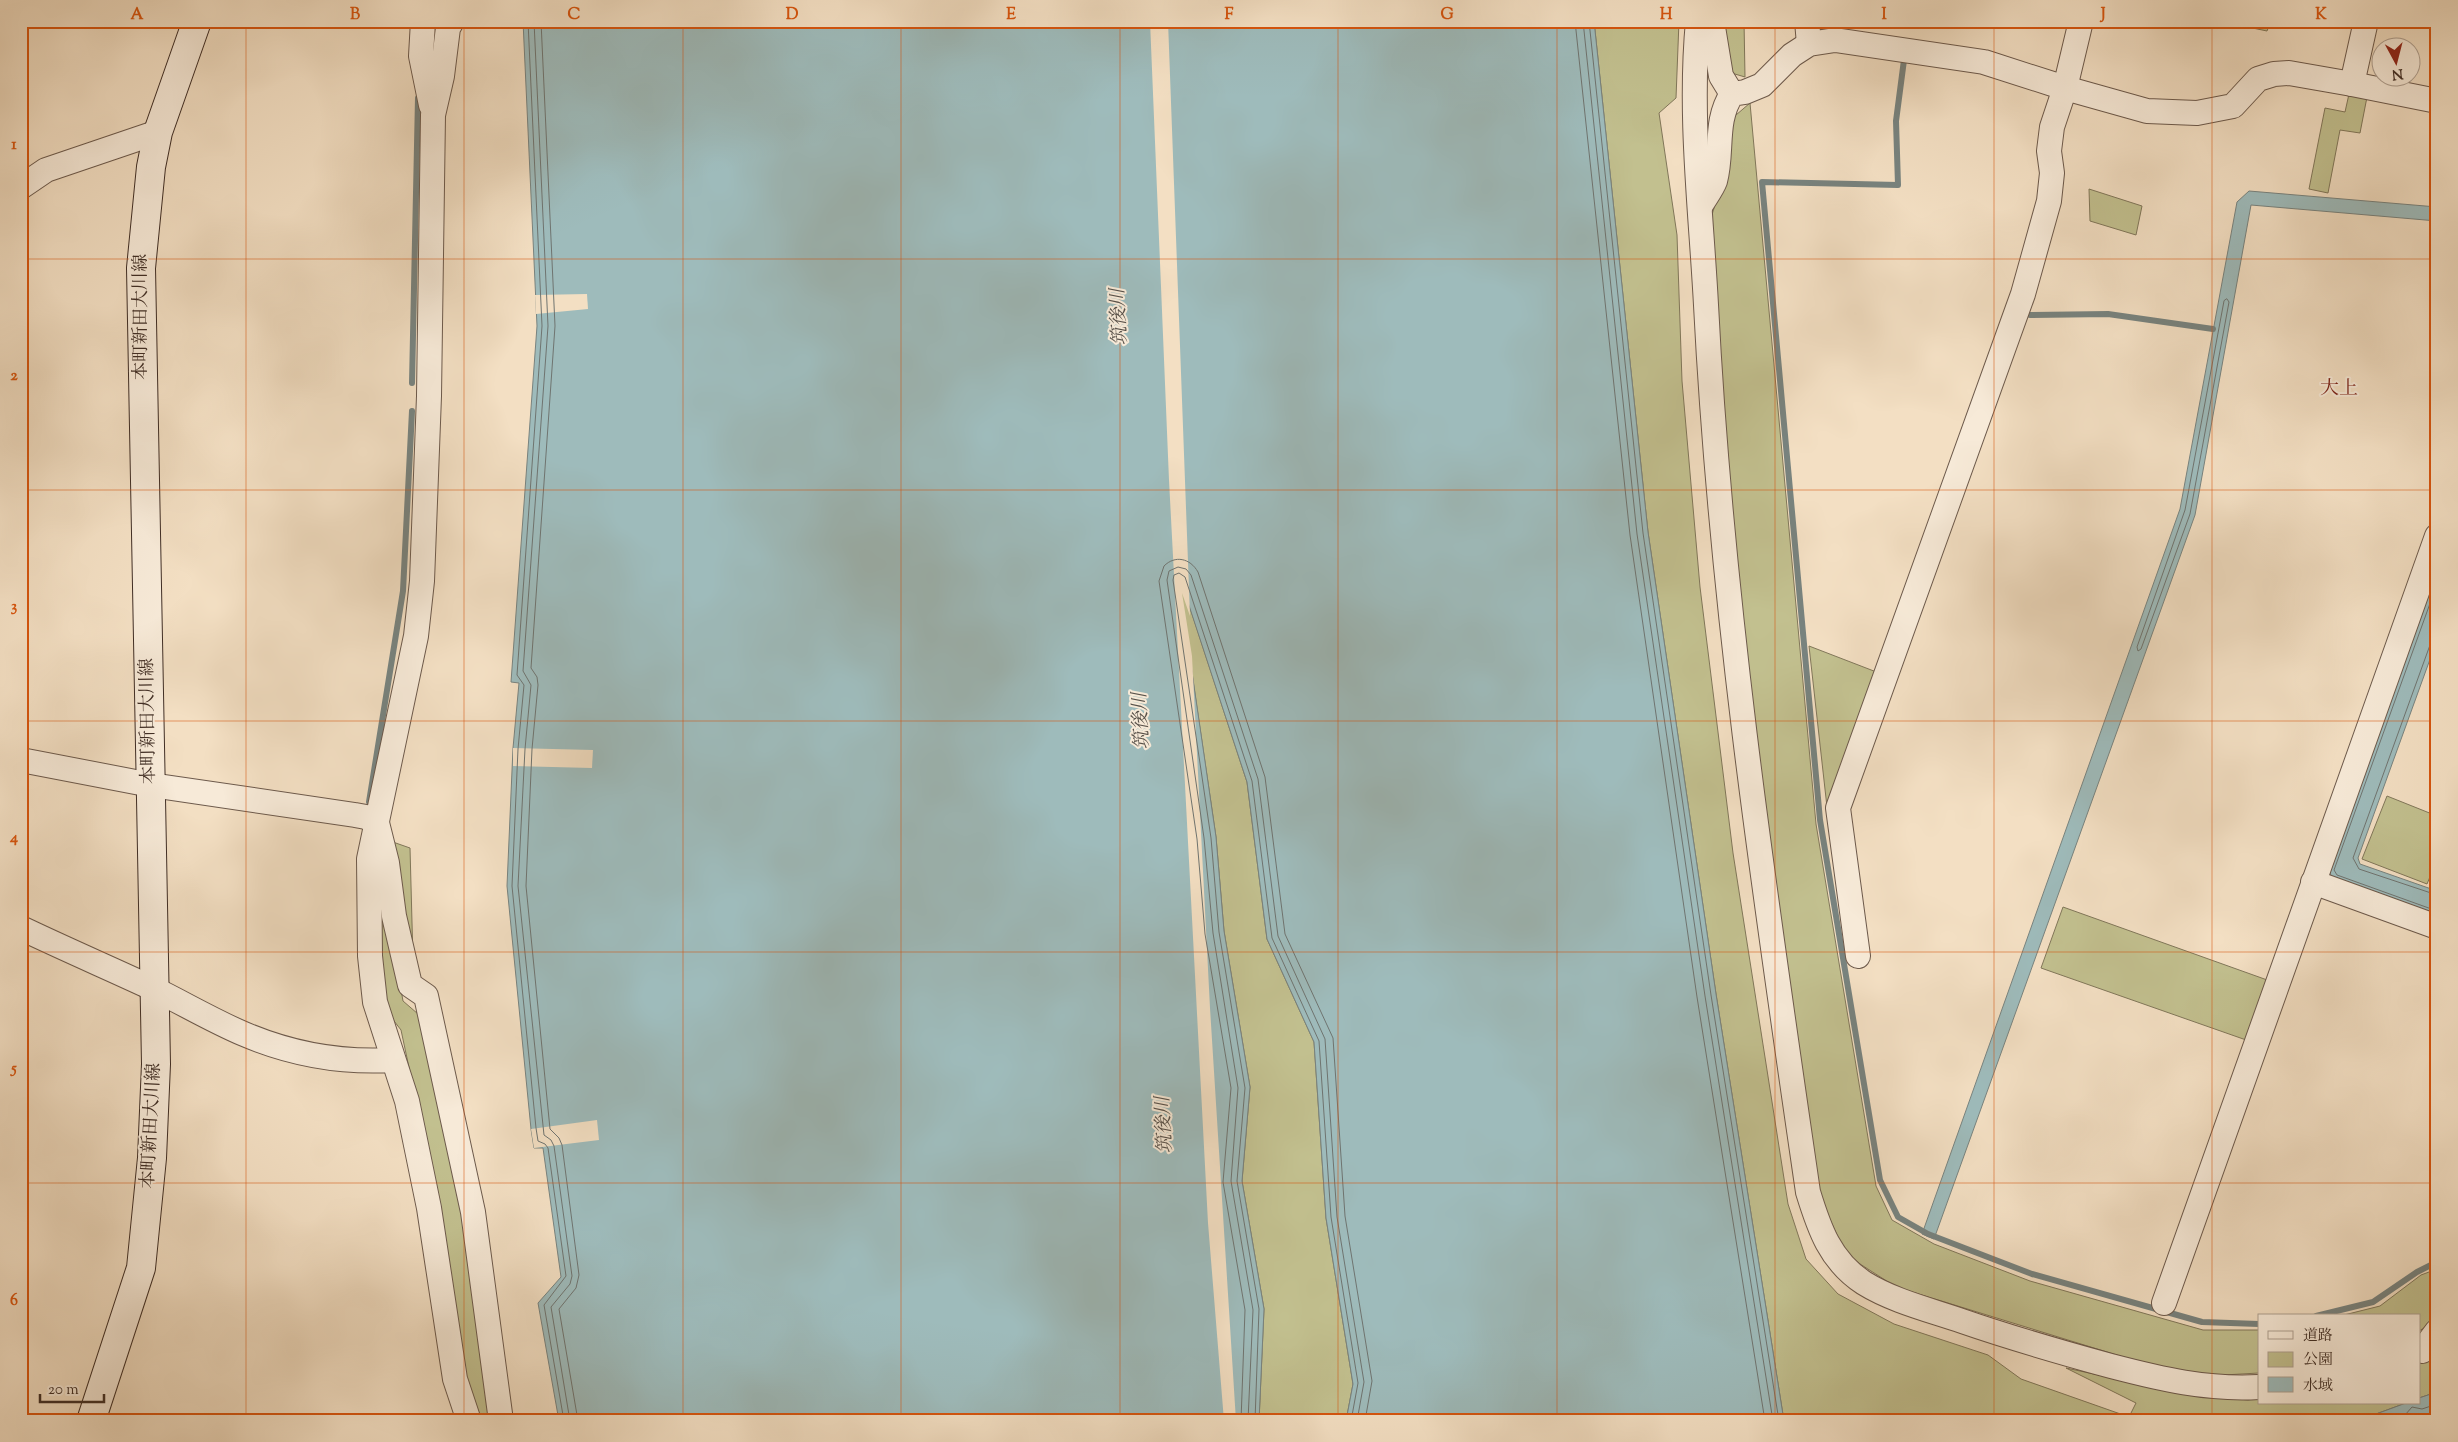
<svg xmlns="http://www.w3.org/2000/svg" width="2458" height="1442" viewBox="0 0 2458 1442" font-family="'Sorts Mill Goudy','Noto Serif JP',serif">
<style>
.green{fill:#c2c08f;stroke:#81775a}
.water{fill:#9ebbbb;stroke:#78837f}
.pier{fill:#f3dfc3}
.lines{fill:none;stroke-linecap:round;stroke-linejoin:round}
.shore{stroke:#6f7470;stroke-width:1}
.stream{stroke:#78837f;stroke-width:6}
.street-casing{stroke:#6d5a4c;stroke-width:26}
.secondary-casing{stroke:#402e25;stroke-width:30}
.street{stroke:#f7ead8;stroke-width:24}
.secondary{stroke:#f7ead8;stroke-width:28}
.grid{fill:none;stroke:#d7550e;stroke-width:1;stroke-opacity:0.55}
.labels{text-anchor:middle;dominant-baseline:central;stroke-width:4;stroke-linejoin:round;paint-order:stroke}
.street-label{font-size:18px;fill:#402e25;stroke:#f7ead8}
.water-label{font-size:19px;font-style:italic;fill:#58514a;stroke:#f7ead8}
.neighbourhood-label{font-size:19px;fill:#7a1f14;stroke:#f7ead8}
.neatline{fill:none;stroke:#d7550e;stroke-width:2}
.grid-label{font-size:16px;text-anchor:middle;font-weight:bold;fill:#d7550e}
</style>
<rect width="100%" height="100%" fill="#f3dfc3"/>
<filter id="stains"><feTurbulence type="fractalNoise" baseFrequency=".004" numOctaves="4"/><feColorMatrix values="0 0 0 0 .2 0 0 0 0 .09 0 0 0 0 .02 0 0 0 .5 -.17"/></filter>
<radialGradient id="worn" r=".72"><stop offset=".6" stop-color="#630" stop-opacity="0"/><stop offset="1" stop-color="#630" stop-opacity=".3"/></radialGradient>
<!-- green -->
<g class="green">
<polygon points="1594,21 1679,21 1676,98 1659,113 1677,235 1682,381 1700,587 1733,853 1788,1204 1806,1259 1838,1294 1894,1324 1988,1355 2021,1379 2129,1417 2136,1403 2066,1368 2187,1394 2248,1400 2259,1398 2259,1403 2406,1403 2357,1421 1784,1421 1716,994 1648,532"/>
<polygon points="1721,21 1744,21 1745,77 1728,72"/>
<polygon points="2219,21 2271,21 2267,31"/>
<polygon points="2349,94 2367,97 2360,133 2340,130 2328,193 2309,189 2325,108 2345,112"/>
<polygon points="1750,103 1816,824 1876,1186 1892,1220 1934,1244 2030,1281 2203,1330 2259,1330 2259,1373 2188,1377 1896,1287 1846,1255 1819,1195 1766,849 1736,577 1710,221 1725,173 1729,121"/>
<polygon points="2089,189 2142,206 2136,235 2090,221"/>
<polygon points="1176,565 1247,782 1267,939 1314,1042 1326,1218 1353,1384 1346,1421 1259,1421 1264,1309 1242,1181 1250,1087 1224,931 1216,837"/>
<polygon points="1809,646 1879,673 1828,816"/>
<polygon points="2387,796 2437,816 2437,860 2427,884 2362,859"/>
<polygon points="390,841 410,848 413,960"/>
<polygon points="378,860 403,1001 425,1020 469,1210 493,1421 479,1421 460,1363 442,1222 401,1030 384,1008"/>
<polygon points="2063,907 2270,981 2249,1041 2041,968"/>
<polygon points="2437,1269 2437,1320 2419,1331 2419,1316 2340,1316 2380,1306 2421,1275"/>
<polygon points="2437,1354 2437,1392 2419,1398 2419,1360"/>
</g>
<!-- water -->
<g class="water">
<polygon points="523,21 1594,21 1648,532 1716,994 1784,1421 1346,1421 1353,1384 1326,1218 1314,1042 1267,939 1247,782 1177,569 1216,837 1224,931 1250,1087 1242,1181 1264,1309 1259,1421 559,1421 538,1303 561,1277 543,1148 534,1148 531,1129 507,886 513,748 519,683 511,682 537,326"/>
<polygon points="2249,191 2437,207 2437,221 2251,205 2195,515 1934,1239 1922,1234 2180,509 2237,202"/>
<polygon points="2437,569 2437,640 2358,858 2360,864 2437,891 2437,917 2332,878 2329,870"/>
<polygon points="2437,1392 2437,1421 2357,1421 2406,1403 2419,1403 2419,1398"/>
</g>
<!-- pier -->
<g class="pier">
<polygon points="1150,21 1168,21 1190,616 1182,593 1192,656 1210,1008 1236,1421 1224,1421 1208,1223 1169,480"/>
<polygon points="587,294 588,309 536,314 535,295"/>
<polygon points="513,748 593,750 592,768 513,766"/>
<polygon points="597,1120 599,1140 534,1148 531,1129"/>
</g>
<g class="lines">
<!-- shore -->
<g class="shore">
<polyline points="528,21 542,326 517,675 524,685 518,749 512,886 536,1128 538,1141 545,1144 548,1148 566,1276 544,1305 564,1421"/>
<polyline points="534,21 548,326 523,671 531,685 525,749 518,886 544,1135 551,1140 554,1146 572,1276 570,1284 551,1307 570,1421"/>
<polyline points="541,21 555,326 531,668 537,677 538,685 532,749 526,886 550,1129 559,1138 562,1145 579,1275 576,1288 559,1309 578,1421"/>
<polyline points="1575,21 1630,535 1697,997 1765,1421"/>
<polyline points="1583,21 1637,534 1705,996 1773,1421"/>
<polyline points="1589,21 1643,533 1711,995 1779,1421"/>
<polygon points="2227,299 2229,302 2190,514 2141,649 2138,651 2137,647 2185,510 2224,301"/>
<polyline points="2437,584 2334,870 2337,875 2437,911"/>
<polyline points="2437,641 2430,645 2353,858 2359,869 2437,895"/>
<path d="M1241 1421 1245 1310 1223 1182 1231 1088 1205 934 1197 839 1159 581 1164 566C1175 555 1190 558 1198 572L1265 777 1285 934 1333 1038 1345 1216 1372 1381 1365 1421"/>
<polyline points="1248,1421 1253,1310 1231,1181 1238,1088 1213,933 1204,838 1167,580 1169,571 1178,567 1186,569 1191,575 1258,779 1278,936 1325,1039 1337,1217 1364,1382 1357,1421"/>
<polyline points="1255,1421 1259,1309 1237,1181 1245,1088 1219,932 1211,838 1173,580 1174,575 1179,573 1185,577 1252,781 1272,938 1319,1041 1331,1217 1358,1383 1351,1421"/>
<polyline points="2390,1421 2405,1415 2412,1407 2422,1409 2437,1404"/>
</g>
<!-- stream -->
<g class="stream">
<polyline points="1904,60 1896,121 1898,185 1762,182 1820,820 1880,1180 1898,1217 1928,1234 2032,1274 2202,1322 2259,1324"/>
<polyline points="2030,315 2108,314 2213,329"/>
<polyline points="412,383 418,98"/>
<polyline points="369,802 403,591 412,411"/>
<polyline points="2316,1316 2373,1302 2417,1272 2437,1262"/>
</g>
<!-- street casing -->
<g class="street-casing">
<g id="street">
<polyline points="423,21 421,56 431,105"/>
<polyline points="452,21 448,28 442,76 433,115 429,396 422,581 416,636 369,859 370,956 375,1002 407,1101 429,1208 455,1379 469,1421"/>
<path d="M1698 21C1689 115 1701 211 1706 305 1721 602 1765 897 1808 1192 1819 1228 1830 1261 1864 1283 1893 1301 1930 1310 1962 1321 2011 1338 2060 1352 2111 1366 2161 1379 2207 1390 2259 1387"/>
<polyline points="1712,21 1721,76 1732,94"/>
<polyline points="1807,21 1809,44"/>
<polyline points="2352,84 2366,21"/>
<polyline points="21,187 46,170 158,132"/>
<path d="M1701 205C1705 198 1712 189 1715 181 1723 152 1714 121 1732 94L1745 92 1762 85 1792 55 1809 44 1835 40 1984 62 2065 88 2147 111 2197 113 2233 106 2258 79 2274 74 2289 73 2352 84 2437 101"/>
<polyline points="21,760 151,785 355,815 366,817 377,823 387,863 394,916 410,985 426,996 473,1212 501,1421"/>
<polyline points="2313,882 2437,927"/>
<path d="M21 928C65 949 109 968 152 988 183 1003 213 1021 244 1034 291 1054 343 1063 393 1060"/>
<polyline points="1858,956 1838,808 2023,294 2049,201 2052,173 2049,151 2052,127 2065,88 2081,21"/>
<polyline points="2164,1303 2437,536"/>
<polyline points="2422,1351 2437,1331"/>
</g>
</g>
<!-- secondary casing -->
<g class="secondary-casing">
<polyline id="secondary" points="91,1421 141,1268 152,1158 156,1064 141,268 151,167 158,132 197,21"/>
</g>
<!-- street -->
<use href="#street" class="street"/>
<!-- secondary -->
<use href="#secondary" class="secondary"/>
</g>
<!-- grid -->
<path class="grid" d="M246 21V1421M464 21V1421M683 21V1421M901 21V1421M1120 21V1421M1338 21V1421M1557 21V1421M1775 21V1421M1994 21V1421M2212 21V1421M21 259H2437M21 490H2437M21 721H2437M21 952H2437M21 1183H2437"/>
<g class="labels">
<!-- street labels -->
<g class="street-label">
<text transform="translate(142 317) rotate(-90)">本町新田大川線</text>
<text transform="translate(149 721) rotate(-91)">本町新田大川線</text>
<text transform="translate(152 1126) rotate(-87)">本町新田大川線</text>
</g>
<!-- water labels -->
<g class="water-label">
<text transform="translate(1120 317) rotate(-93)">筑後川</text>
<text transform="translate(1142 721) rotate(-93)">筑後川</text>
<text transform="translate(1165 1125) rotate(-93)">筑後川</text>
</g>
<!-- neighbourhood labels -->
<g class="neighbourhood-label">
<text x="2339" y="389">大上</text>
</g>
</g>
<!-- margin -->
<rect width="2458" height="1442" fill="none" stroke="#f3dfc3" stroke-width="55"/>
<!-- legend -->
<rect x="2258" y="1314" width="162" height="90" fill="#f7ead8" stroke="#ae9f90"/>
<rect x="2268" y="1331" width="25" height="8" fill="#f7ead8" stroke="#ae9f90"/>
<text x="2303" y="1340" font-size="15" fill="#402e25">道路</text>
<rect x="2268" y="1352" width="25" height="15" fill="#c2c08f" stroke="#ae9f90"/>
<text x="2303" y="1364" font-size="15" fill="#402e25">公園</text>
<rect x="2268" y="1377" width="25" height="15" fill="#9ebbbb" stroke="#ae9f90"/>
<text x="2303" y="1390" font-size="15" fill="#402e25">水域</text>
<!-- north arrow -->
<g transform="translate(2396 62) rotate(173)"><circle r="24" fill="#f7ead8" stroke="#ae9f90"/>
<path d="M0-4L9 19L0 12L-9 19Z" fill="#8f2418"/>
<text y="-8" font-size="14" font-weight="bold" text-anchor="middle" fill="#402e25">N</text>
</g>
<!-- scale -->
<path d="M40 1394v8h64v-8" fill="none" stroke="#402e25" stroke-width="2.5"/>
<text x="48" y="1394" font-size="15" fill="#402e25" stroke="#f7ead8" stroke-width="4" paint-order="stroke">20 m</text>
<rect x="28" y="28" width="2402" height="1386" class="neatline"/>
<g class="grid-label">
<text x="137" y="19">A</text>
<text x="355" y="19">B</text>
<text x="574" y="19">C</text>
<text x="792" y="19">D</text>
<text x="1011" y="19">E</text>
<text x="1229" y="19">F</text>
<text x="1447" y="19">G</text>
<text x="1666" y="19">H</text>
<text x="1884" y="19">I</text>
<text x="2103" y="19">J</text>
<text x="2321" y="19">K</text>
<text x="14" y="149">1</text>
<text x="14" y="380">2</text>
<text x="14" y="611">3</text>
<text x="14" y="842">4</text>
<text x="14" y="1073">5</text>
<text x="14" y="1305">6</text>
</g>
<rect width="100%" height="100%" filter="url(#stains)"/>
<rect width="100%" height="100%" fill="url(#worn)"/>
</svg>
